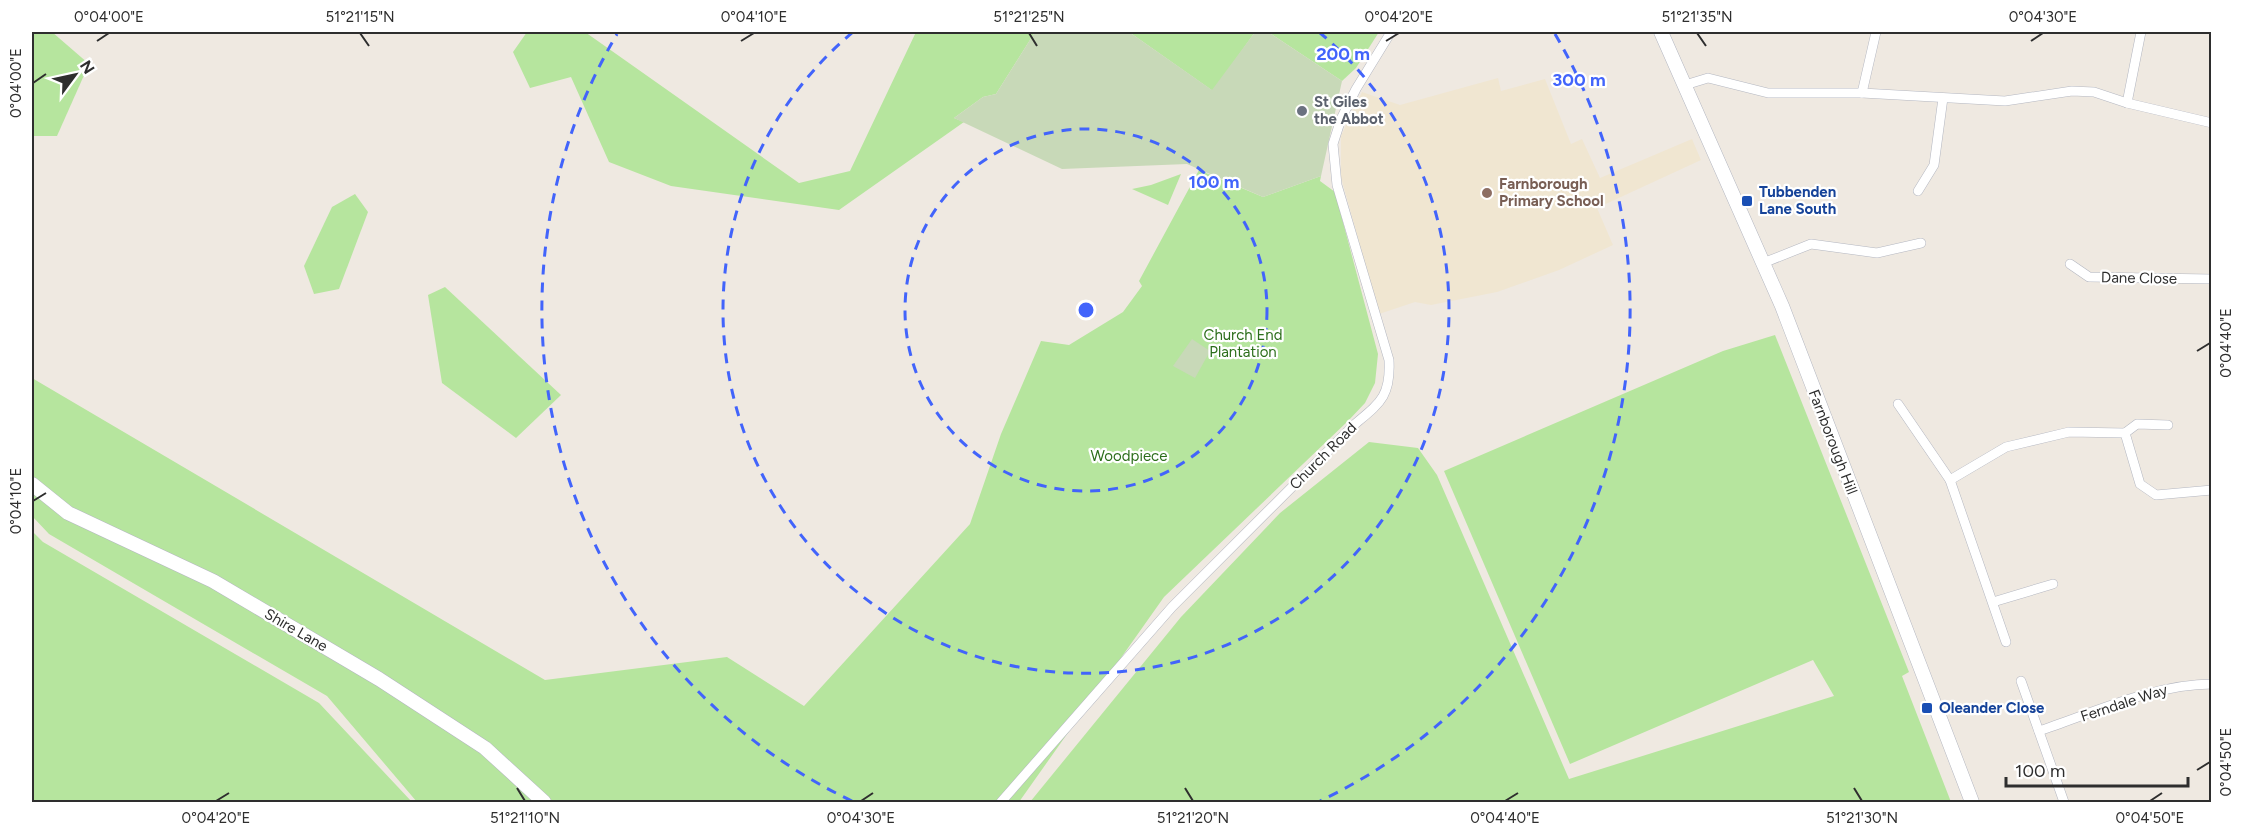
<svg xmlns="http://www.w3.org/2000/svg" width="2243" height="834" viewBox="0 0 2243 834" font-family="Figtree,sans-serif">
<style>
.education{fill:#f0e6d1}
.green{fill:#b6e59e}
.cemetery{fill:#c8d9b8}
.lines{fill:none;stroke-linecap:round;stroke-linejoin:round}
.street-casing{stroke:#b4b7c1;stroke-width:10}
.secondary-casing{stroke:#b4b7c1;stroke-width:15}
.street{stroke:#fff;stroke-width:9}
.secondary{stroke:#fff;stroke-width:14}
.ticks{fill:none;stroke:#2e2e2e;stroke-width:2}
.ring{fill:none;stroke:#4264fb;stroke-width:3;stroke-dasharray:10 8}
.worship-dot{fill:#6b7280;stroke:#fff;stroke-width:2}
.education-dot{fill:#8d6e63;stroke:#fff;stroke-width:2}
.transit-dot{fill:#1a4fb4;stroke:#fff;stroke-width:2}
.labels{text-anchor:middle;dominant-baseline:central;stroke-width:4.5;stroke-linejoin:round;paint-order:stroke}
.worship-label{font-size:15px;font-weight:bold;fill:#5b616d;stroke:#fff;text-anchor:start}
.education-label{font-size:15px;font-weight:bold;fill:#785e54;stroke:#fff;text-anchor:start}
.transit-label{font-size:15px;font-weight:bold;fill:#164399;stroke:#fff;text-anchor:start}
.street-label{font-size:15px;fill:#2e2e2e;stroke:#fff}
.park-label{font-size:15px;fill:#2c6e1b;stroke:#fff}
.centre{fill:#4264fb;stroke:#fff;stroke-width:3}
.ring-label{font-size:18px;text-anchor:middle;font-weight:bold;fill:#4264fb;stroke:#fff;stroke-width:4.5;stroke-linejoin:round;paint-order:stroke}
.neatline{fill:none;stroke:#2e2e2e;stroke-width:2}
.ticks-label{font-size:15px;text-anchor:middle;fill:#2e2e2e}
</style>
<rect width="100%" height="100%" fill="#efe9e1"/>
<!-- education -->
<polygon class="education" points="1498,78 1501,91 1545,79 1571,144 1582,139 1600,178 1692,139 1701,160 1597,208 1613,245 1559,270 1497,292 1431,305 1415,302 1379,314 1341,177 1341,136 1362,92 1400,105"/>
<!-- green -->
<g class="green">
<polygon points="32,32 52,32 89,64 57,136 32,136"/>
<polygon points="527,32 585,32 799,183 850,171 916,32 1035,32 996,94 983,97 954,118 964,122 839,210 671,186 609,162 571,77 530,88 513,52"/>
<polygon points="1129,32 1255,32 1213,91"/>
<polygon points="1268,32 1379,32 1356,68 1342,81"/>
<polygon points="1199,170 1263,197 1321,176 1320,181 1335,192 1378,354 1375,383 1365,403 1348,421 1164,597 1019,802 417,802 327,696 49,534 32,516 32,378 545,680 727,657 804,706 970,524 1001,434 1041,341 1069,345 1123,312 1142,286 1139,281"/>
<polygon points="1181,174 1168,205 1132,189 1151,185"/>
<polygon points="355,194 368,212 339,289 314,294 304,266 332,207"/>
<polygon points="445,287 561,395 516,438 442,383 428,295"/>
<polygon points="1775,335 1909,672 1902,676 1951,802 1030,802 1181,617 1280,513 1369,442 1418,448 1437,475 1569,779 1834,696 1813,660 1570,764 1444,471 1723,351"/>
<polygon points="32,531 43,542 319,703 412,802 32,802"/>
</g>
<!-- cemetery -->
<g class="cemetery">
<polygon points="1035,32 1129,32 1212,90 1255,32 1268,32 1342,81 1321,176 1263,197 1187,164 1062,169 954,118 983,97 996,94"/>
<polygon points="1192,339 1210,351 1195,378 1173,366"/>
</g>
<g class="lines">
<!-- street casing -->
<g class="street-casing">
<g id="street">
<polyline points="1685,85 1708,78 1768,93 1862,93 2005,101 2072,91 2094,92 2127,103 2212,123"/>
<polyline points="1862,93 1876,32"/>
<polyline points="2127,103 2141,32"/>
<polyline points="1918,191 1934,165 1943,98"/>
<polyline points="1763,263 1811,244 1877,253 1921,243"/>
<polyline points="2070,264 2089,277 2212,279"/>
<polyline points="1898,404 1950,480 2006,642"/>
<polyline points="2125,433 2137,424 2168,425"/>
<polyline points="1950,480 2006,447 2069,432 2125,433 2140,484 2156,495 2212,490"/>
<polyline points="1993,602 2053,584"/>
<polyline points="2021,681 2064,802"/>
<path d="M2039 731C2093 713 2155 684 2212 684"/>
<path d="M1001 802 1172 607 1355 424C1380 403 1391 396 1389 360L1337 185 1333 144 1341 119 1356 89 1391 32"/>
</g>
</g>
<!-- secondary casing -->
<g class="secondary-casing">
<g id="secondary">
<polyline points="1661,32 1782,306 1972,802"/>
<polyline points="32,484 68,513 213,581 379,679 485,748 544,802"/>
</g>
</g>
<!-- street -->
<use href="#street" class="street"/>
<!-- secondary -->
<use href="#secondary" class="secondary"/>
</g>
<!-- ticks -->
<path class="ticks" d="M360 33 369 46M1029 33 1037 46M1697 33 1706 46M97 41 109 33M741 41 754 33M1386 41 1399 33M2031 41 2043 33M33 83 46 74M2197 351 2210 343M33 501 46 493M2197 770 2210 762M517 788 525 801M1185 788 1193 801M1854 788 1862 801M216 801 229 793M861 801 873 793M1505 801 1518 793M2150 801 2162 793"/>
<!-- distance rings -->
<g class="ring">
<circle cx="1086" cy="310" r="181"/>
<path d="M1319 32A363 363 0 1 1 853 32"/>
<path d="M852 801A544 544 0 0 1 617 34M1555 34A544 544 0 0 1 1320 801"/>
</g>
<!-- markers -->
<circle class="worship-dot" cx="1302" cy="111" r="6"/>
<circle class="education-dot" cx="1487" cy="193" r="6"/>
<g class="transit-dot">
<rect x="1741" y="195" width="12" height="12" rx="3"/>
<rect x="1921" y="702" width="12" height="12" rx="3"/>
</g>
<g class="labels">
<!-- worship labels -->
<g class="worship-label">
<text x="1314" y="102">St Giles<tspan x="1314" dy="17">the Abbot</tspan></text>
</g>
<!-- education labels -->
<g class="education-label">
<text x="1499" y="184">Farnborough<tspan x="1499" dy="17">Primary School</tspan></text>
</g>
<!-- transit labels -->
<g class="transit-label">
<text x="1759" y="192">Tubbenden<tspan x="1759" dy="17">Lane South</tspan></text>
<text x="1939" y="708">Oleander Close</text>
</g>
<!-- street labels -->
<g class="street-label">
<text transform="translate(2139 278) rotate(1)">Dane Close</text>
<text transform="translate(1833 442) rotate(69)">Farnborough Hill</text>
<text transform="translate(1323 456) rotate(-45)">Church Road</text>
<text transform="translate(296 630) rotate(30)">Shire Lane</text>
<text transform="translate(2124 703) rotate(-18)">Ferndale Way</text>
</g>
<!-- park labels -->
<g class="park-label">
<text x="1243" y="335">Church End<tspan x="1243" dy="17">Plantation</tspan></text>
<text x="1129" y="456">Woodpiece</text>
</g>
</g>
<circle cx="1086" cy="310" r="9" class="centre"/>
<g class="ring-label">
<text x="1343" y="60">200 m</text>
<text x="1579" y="86">300 m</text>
<text x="1214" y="188">100 m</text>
</g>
<!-- border -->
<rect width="2243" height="834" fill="none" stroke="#ffffff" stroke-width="66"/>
<!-- north arrow -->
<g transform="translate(75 75) rotate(57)" stroke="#ffffff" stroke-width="4.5" paint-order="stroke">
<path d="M0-4.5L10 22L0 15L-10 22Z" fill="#2e2e2e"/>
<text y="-9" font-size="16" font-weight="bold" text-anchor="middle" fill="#2e2e2e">N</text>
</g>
<!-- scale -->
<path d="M2006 777v9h182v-9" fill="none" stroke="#2e2e2e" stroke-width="3"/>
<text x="2015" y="777" font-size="18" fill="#2e2e2e" stroke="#ffffff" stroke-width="4.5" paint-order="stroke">100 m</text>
<rect x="33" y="33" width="2177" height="768" class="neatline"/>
<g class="ticks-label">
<text x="109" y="22">0°04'00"E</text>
<text x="360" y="22">51°21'15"N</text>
<text x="754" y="22">0°04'10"E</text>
<text x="1029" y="22">51°21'25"N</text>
<text x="1399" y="22">0°04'20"E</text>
<text x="1697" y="22">51°21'35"N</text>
<text x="2043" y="22">0°04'30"E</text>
<text transform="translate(16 83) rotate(-90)" y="5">0°04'00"E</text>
<text transform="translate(2226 343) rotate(-90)" y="5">0°04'40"E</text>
<text transform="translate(16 501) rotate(-90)" y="5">0°04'10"E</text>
<text transform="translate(2226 762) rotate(-90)" y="5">0°04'50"E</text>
<text x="216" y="823">0°04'20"E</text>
<text x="525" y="823">51°21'10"N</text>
<text x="861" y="823">0°04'30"E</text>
<text x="1193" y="823">51°21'20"N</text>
<text x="1505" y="823">0°04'40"E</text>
<text x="1862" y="823">51°21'30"N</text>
<text x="2150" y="823">0°04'50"E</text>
</g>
</svg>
